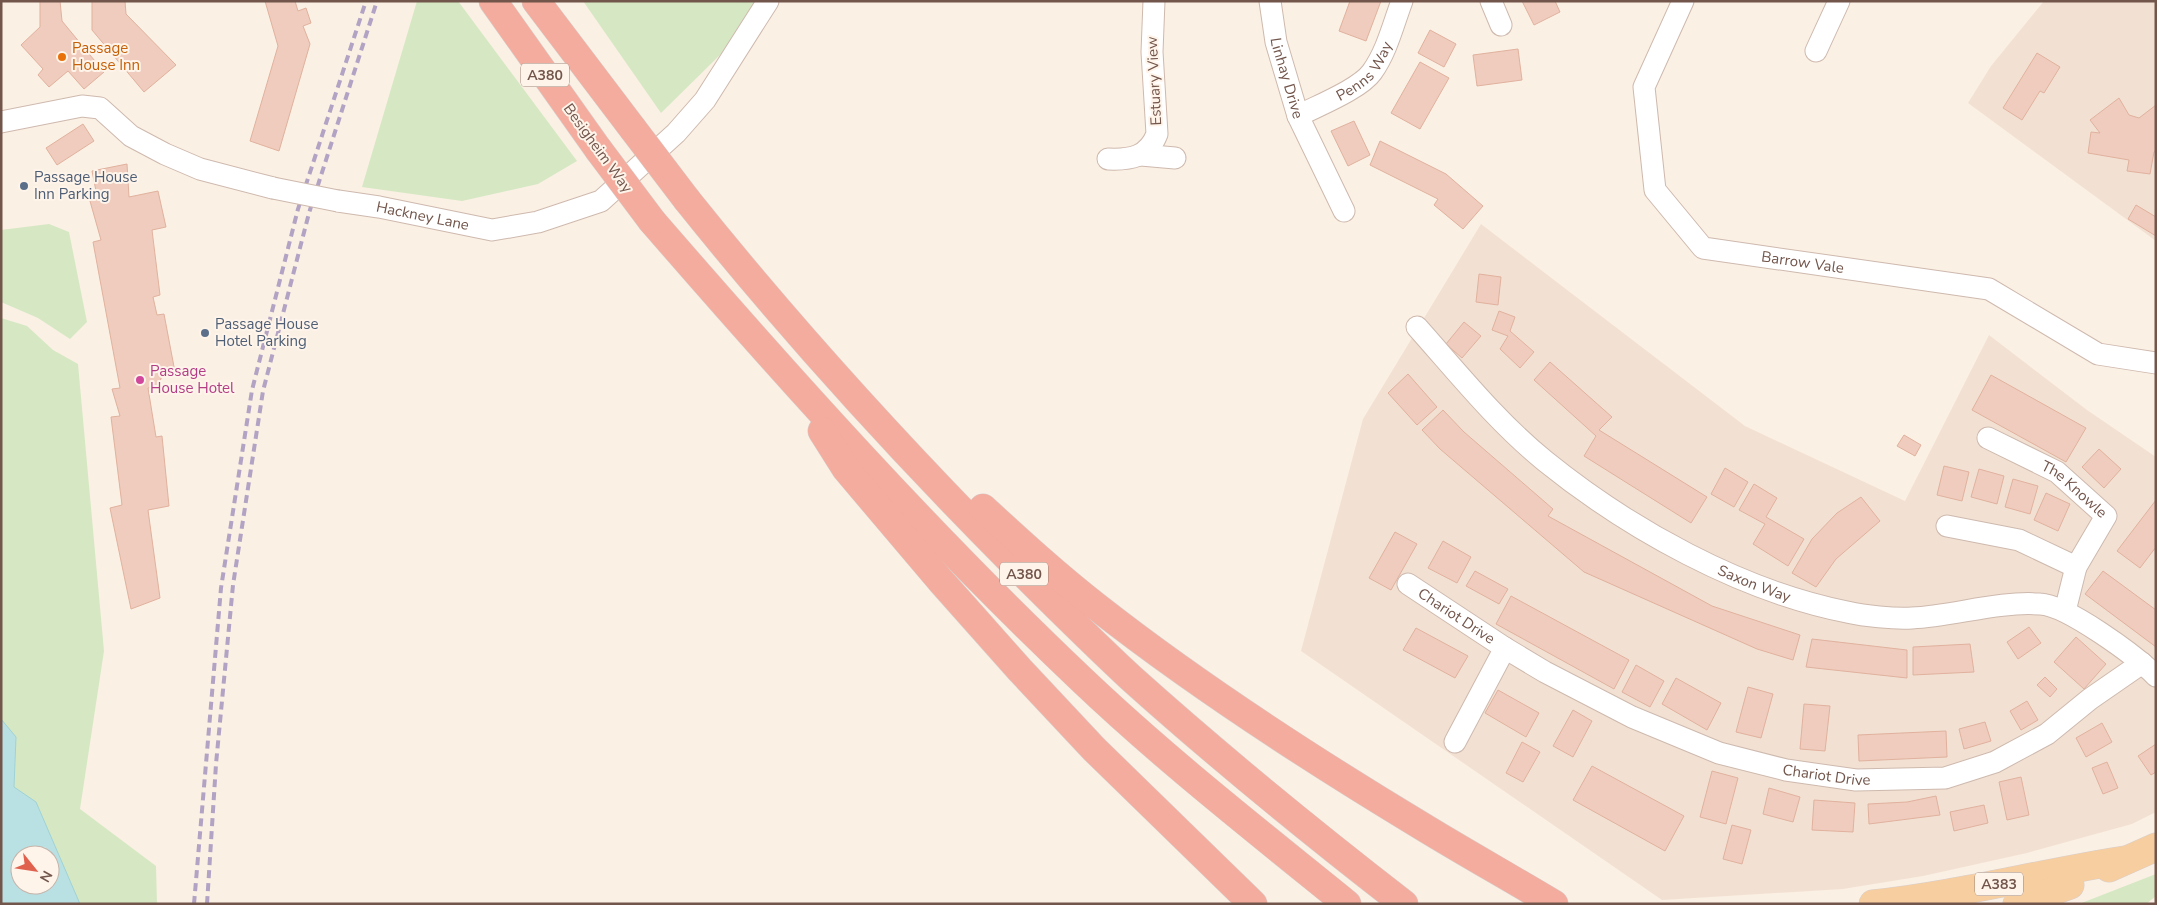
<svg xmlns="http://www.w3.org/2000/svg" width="2157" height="905" viewBox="0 0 2157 905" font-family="'Nunito Sans',sans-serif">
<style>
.residential{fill:#f2e1d3}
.green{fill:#d5e8c3;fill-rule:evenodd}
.water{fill:#b9e1e4;stroke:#a0d2d5;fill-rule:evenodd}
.building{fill:#efccbd;stroke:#e1b19e}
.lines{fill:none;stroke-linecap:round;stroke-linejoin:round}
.street-casing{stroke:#ceb9ae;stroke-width:23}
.primary-casing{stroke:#d8cfcd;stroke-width:29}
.highway-casing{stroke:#d8cfcd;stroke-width:29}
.street{stroke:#fff;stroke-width:21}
.primary{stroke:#f7ce9f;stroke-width:28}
.highway{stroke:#f3ac9d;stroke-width:28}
.rail{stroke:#b2a3c4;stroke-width:4;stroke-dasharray:8 5;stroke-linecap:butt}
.street-bridge-casing{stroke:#ceb9ae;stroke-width:23;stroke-linecap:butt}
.highway-bridge-casing{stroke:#d8cfcd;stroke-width:29;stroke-linecap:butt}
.street-bridge{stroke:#fff;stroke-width:21}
.highway-bridge{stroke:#f3ac9d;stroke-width:28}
.food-dot{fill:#e8710a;stroke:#fef4ea;stroke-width:2}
.service-dot{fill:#5c6f8a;stroke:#fef4ea;stroke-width:2}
.hotel-dot{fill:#d1479c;stroke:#fef4ea;stroke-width:2}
.labels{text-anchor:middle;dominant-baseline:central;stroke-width:4;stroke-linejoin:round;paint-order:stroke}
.shield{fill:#fef4ea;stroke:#9c857b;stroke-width:1}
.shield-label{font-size:14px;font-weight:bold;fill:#72554b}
.food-label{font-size:15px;fill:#c56008;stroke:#fef4ea;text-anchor:start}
.street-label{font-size:15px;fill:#72554b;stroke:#fef4ea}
.service-label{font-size:15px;fill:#4e5e75;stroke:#fef4ea;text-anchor:start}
.hotel-label{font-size:15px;fill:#b23c85;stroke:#fef4ea;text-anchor:start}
</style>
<rect width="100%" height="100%" fill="#fbf0e4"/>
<!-- residential -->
<g class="residential">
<polygon points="2044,1 2156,1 2156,241 1968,103 1991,66"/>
<polygon points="1481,224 1745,426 1905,501 1989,335 2087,410 2156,457 2156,812 2132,824 2027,853 1923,876 1843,889 1662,900 1301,651 1363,419"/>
</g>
<!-- green -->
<g class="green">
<polygon points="417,1 458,1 577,161 538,184 462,201 362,187"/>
<polygon points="583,1 756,1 729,46 661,113"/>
<polygon points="49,224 69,232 87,322 70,339 38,318 1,302 1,230"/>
<path d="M1 318 27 326 53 350 78 364 104 651 80 809 156 866 157 904H1ZM20 855H50V885H20Z"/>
<polygon points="2156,874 2156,896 2146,904 2079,904"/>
</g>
<!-- water -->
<path class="water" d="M1 719 16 737 14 787 36 802 80 904H1ZM20 855H50V885H20Z"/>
<!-- building -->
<g class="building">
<polygon points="40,1 60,1 62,21 104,72 84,89 68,71 49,87 38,75 43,69 21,45 40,27"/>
<polygon points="92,1 125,1 126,14 176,65 144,92 92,30"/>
<polygon points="265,1 295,1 298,11 306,8 311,23 303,26 310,44 279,151 250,141 278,46"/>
<polygon points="1350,1 1381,1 1366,41 1339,31"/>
<polygon points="1522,1 1555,1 1560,12 1534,25"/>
<polygon points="1430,30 1456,44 1444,67 1418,53"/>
<polygon points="1518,49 1522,80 1477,86 1473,55"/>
<polygon points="2037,53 2060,67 2044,93 2040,91 2022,120 2003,108"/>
<polygon points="1420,62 1449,78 1420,129 1391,113"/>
<polygon points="2119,98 2129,115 2139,118 2156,105 2156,151 2154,152 2150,174 2127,171 2129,160 2088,153 2091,132 2100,133 2090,120"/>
<polygon points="1354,121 1370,155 1348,166 1331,131"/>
<polygon points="83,124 94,141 57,165 46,148"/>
<polygon points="1380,141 1446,174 1483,206 1463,229 1434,205 1438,199 1370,165"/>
<polygon points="127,164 129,197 158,191 166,227 152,230 160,295 153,297 157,315 164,314 175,372 163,373 158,387 148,388 156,437 162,436 169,506 148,510 160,598 131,609 110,508 122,505 111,417 120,416 112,389 120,388 93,242 101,240 88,194 96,191 92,171"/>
<polygon points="2136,205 2156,217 2156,236 2128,219"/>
<polygon points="1479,274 1501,277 1498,305 1476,302"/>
<polygon points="1499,311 1515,317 1510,331 1534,352 1520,368 1500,349 1508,336 1492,330"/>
<polygon points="1464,322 1481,336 1462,358 1446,344"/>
<polygon points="1550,362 1612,417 1599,430 1707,497 1691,523 1584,456 1596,436 1534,380"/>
<polygon points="1408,374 1437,407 1417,425 1388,393"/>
<polygon points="1991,375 2086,428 2066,462 1972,410"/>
<polygon points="1443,410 1464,432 1553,509 1548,516 1712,606 1800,635 1793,660 1757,649 1584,572 1440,449 1422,430"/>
<polygon points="1904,435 1921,445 1915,456 1897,446"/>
<polygon points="2099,449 2121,469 2104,488 2082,467"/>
<polygon points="1944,466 1969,472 1962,501 1937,495"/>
<polygon points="1725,468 1748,482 1734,507 1711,494"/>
<polygon points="1979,469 2004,476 1997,504 1971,497"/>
<polygon points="2013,479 2038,486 2030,514 2005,507"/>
<polygon points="1754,484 1777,498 1766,517 1804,539 1788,566 1753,544 1765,524 1739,510"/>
<polygon points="2046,493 2070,504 2058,531 2034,520"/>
<polygon points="1861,497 1880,521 1836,559 1816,587 1792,573 1812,539 1837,513"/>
<polygon points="2156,500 2156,547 2140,568 2117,551"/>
<polygon points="1395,532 1417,544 1391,590 1369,578"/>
<polygon points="1443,541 1471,557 1457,583 1428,568"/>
<polygon points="1475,571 1508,589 1499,604 1466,586"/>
<polygon points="2103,571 2156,610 2156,647 2085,594"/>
<polygon points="1511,596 1629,660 1614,689 1496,624"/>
<polygon points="2029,627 2041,643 2018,659 2007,642"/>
<polygon points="1416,628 1468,656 1455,678 1403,650"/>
<polygon points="2076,637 2106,664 2084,689 2054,662"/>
<polygon points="1812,639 1907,650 1907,678 1806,667"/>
<polygon points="1970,644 1974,672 1913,675 1913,647"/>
<polygon points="1636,665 1664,681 1650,707 1622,692"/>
<polygon points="2045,677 2057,689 2050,697 2037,685"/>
<polygon points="1676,678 1721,703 1707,730 1662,704"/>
<polygon points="1748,687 1773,694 1761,738 1736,732"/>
<polygon points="1498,690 1539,713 1526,737 1485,713"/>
<polygon points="2027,701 2038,720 2021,730 2010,711"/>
<polygon points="1804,704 1830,706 1825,751 1800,749"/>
<polygon points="1573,710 1592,721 1573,757 1553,746"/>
<polygon points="1985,722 1991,741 1964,749 1959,729"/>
<polygon points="2102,723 2112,742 2086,757 2076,738"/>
<polygon points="1946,731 1947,757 1859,761 1858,735"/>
<polygon points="1522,742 1540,752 1523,782 1506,773"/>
<polygon points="2156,744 2156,772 2151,775 2138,756"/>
<polygon points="2107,762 2118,788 2103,794 2092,768"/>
<polygon points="1592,766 1684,816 1665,851 1573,800"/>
<polygon points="1712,771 1738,778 1726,824 1700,817"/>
<polygon points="2021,777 2029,815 2007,820 1999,782"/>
<polygon points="1769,788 1800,797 1793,822 1763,814"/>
<polygon points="1936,796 1940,815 1869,824 1868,804 1907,802"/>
<polygon points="1814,800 1855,803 1853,832 1812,830"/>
<polygon points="1984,805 1988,823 1954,831 1950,812"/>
<polygon points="1732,825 1751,830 1742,864 1723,859"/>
</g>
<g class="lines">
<!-- street casing -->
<g class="street-casing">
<g id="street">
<path id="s1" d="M1270 1 1276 42 1298 116 1344 211"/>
<polyline points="1491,1 1501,25"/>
<path id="s2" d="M1683 1 1644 87 1655 190 1703 248 1989 289 2098 354 2156 363"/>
<polyline points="1816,51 1839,1"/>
<path id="s3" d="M1298 116C1317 106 1360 89 1372 72 1387 51 1393 25 1402 1"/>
<polyline points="1,122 82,106 100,108 131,136 165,154 200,169 273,188"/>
<polyline points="1141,155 1175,158"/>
<path d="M1108 159C1131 160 1148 157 1157 134L1152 52 1154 1"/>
<path id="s4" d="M338 201 379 207 492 230 538 222 601 201 676 133 705 100 768 1"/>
<path id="s5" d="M1417 327C1458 373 1497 422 1545 461 1629 529 1741 591 1847 612 1865 616 1893 619 1912 618 1954 616 1997 601 2040 604 2067 605 2136 656 2156 676"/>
<path id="s6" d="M1988 438 2057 472 2106 516 2076 567 2065 611"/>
<polyline points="1947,526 2019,540 2076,567"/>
<path id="s7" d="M1408 584 1505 648 1545 672 1632 717 1719 753 1786 770 1856 780 1945 778 1995 762 2047 734 2090 699 2142 663"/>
<polyline points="1455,742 1505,648"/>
</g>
</g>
<!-- primary casing -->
<g class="primary-casing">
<g id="primary">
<polyline points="2109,868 2156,847"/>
<path d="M1873 904C1958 895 2040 873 2125 860"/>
<polyline points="2017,904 2070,885"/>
</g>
</g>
<!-- highway casing -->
<g class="highway-casing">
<g id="highway">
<polyline points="493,1 598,149"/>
<polyline points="536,1 633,129"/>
<path d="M687 200C787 325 895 444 1008 558 1048 598 1089 639 1131 678 1219 757 1311 832 1404 904"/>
<path d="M652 221C789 379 929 535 1081 679 1165 759 1257 831 1347 904"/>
<polyline points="822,431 846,469 940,580 1020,670 1094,749 1253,904"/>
<path d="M983 508C1020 542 1057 576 1097 607 1199 687 1309 758 1420 825 1464 852 1509 877 1554 904"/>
</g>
</g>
<!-- street -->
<use href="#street" class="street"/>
<!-- primary -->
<use href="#primary" class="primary"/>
<!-- highway -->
<use href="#highway" class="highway"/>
<!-- rail -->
<g class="rail">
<polyline points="194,904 221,588 252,390 298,209 366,1"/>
<polyline points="207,904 216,764 233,585 263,391 309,213 377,1"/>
</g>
<!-- street-bridge casing -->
<g class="street-bridge-casing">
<polyline id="street-bridge" points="273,188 338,201"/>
</g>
<!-- highway-bridge casing -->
<g class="highway-bridge-casing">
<g id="highway-bridge">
<polyline points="633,129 687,200"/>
<polyline points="598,149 652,221"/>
</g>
</g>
<!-- street-bridge -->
<use href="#street-bridge" class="street-bridge"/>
<!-- highway-bridge -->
<use href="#highway-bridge" class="highway-bridge"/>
</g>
<!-- markers -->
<circle class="food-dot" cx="62" cy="57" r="5"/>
<g class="service-dot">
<circle cx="24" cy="186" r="5"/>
<circle cx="205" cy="333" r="5"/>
</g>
<circle class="hotel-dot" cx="140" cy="380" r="5"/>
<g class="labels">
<!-- shield labels -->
<g class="shield">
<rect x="521" y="63.5" width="48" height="23" rx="4"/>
<rect x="1000" y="562.5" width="48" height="23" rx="4"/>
<rect x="1975" y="872.5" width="48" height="23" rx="4"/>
</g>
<g class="shield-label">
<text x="545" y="75">A380</text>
<text x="1024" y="574">A380</text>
<text x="1999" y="884">A383</text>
</g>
<!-- food labels -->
<g class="food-label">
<text x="72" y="48">Passage<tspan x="72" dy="17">House Inn</tspan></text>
</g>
<!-- street labels -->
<g class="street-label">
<text stroke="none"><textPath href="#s3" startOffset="82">Penns Way</textPath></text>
<text stroke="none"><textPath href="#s1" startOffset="79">Linhay Drive</textPath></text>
<text transform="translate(1154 81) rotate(-93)">Estuary View</text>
<text transform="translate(598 148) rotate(54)">Besigheim Way</text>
<text stroke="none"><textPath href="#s4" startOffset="86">Hackney Lane</textPath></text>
<text stroke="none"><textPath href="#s2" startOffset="374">Barrow Vale</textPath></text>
<text stroke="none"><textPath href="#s6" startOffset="101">The Knowle</textPath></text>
<text stroke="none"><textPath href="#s5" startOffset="429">Saxon Way</textPath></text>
<text stroke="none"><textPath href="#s7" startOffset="58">Chariot Drive</textPath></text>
<text stroke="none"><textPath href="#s7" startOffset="465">Chariot Drive</textPath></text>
</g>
<!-- service labels -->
<g class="service-label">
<text x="34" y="177">Passage House<tspan x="34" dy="17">Inn Parking</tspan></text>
<text x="215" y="324">Passage House<tspan x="215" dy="17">Hotel Parking</tspan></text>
</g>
<!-- hotel labels -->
<g class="hotel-label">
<text x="150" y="371">Passage<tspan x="150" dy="17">House Hotel</tspan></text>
</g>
</g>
<!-- border -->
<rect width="2157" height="905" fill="none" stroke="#72554b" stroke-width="5"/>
<!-- north arrow -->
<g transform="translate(35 870) rotate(120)"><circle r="24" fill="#fef4ea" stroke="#c6b4aa"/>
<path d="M0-4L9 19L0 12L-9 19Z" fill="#e0614e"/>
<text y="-8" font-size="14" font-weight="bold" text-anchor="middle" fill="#72554b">N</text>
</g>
</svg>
